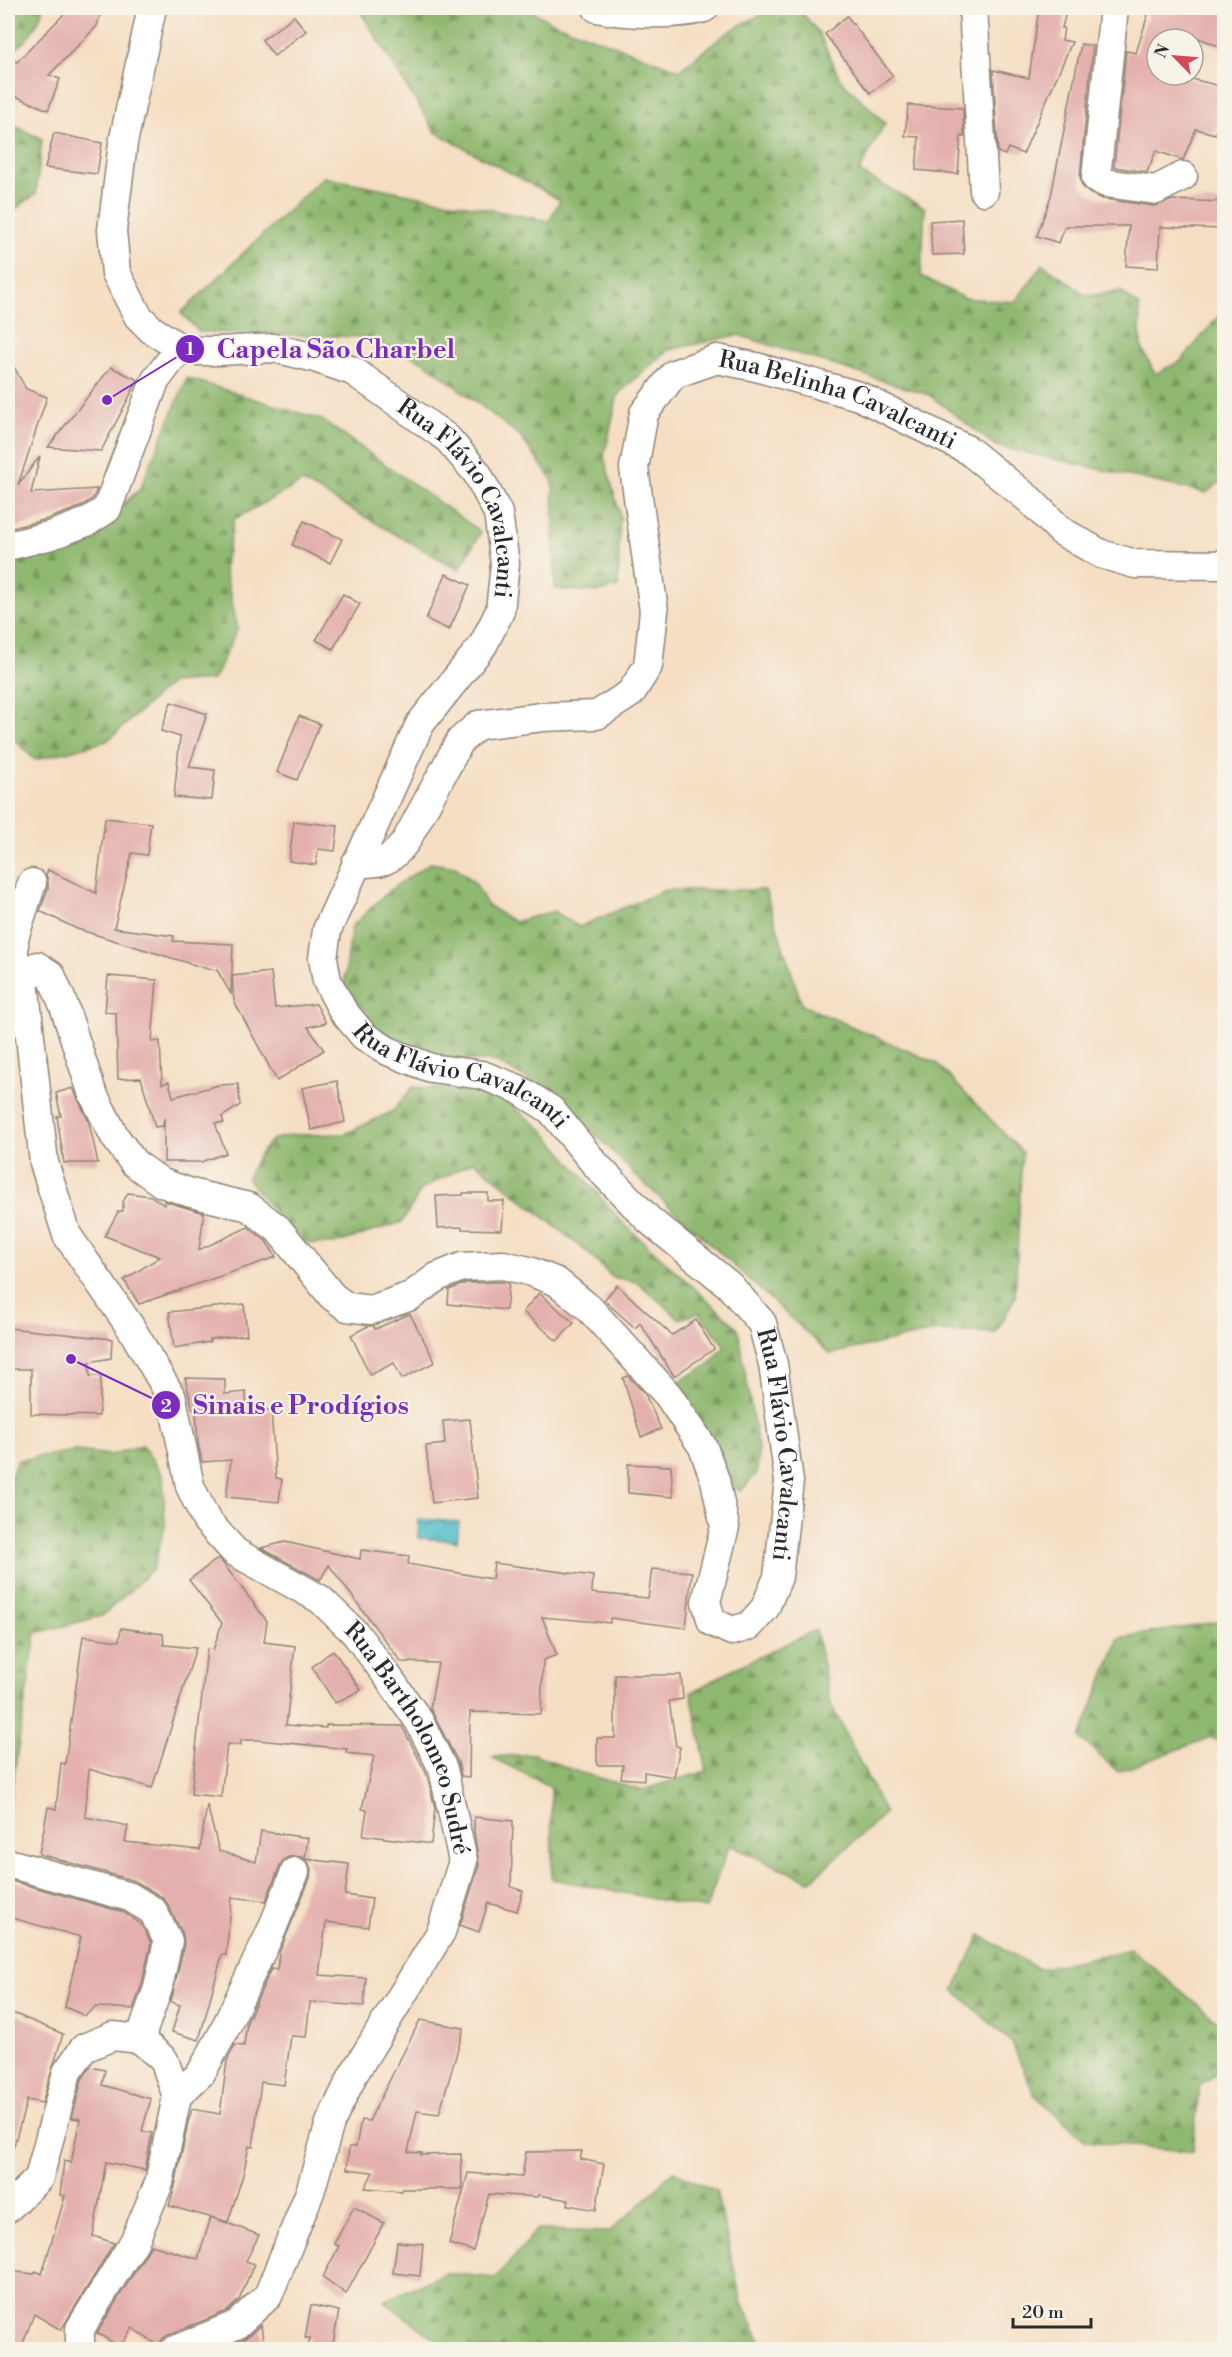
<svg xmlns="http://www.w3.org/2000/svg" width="1232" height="2357" viewBox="0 0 1232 2357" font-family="'Libre Bodoni',serif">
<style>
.forest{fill:url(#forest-firs);stroke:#5d724d;stroke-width:1.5}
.water{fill:url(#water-waves);stroke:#3e747a;stroke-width:1.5}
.building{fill:#e4b0ad}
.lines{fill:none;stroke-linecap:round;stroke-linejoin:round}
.minor-casing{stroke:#908477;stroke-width:31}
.minor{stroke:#fff;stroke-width:28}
.labels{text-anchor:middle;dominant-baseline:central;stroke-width:4.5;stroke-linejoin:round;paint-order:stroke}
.street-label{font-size:24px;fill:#2b2b2b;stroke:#f7f3e8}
.leader{fill:none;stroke:#7b2cbf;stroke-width:2}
.callout-dot{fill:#7b2cbf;stroke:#f7f3e8;stroke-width:2}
.mark-label{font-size:18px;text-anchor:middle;font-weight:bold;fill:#fff}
.callout-label{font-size:26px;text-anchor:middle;font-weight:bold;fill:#7b2cbf;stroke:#f7f3e8;stroke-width:4.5;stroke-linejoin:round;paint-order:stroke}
</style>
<defs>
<pattern id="forest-firs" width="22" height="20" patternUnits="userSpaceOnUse" patternTransform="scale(1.5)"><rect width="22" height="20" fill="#8fb86f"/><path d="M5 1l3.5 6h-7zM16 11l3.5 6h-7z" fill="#75965b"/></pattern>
<pattern id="water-waves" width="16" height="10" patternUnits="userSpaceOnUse" patternTransform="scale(1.5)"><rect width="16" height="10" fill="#51bec9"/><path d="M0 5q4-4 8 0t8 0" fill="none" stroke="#439ba3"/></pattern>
</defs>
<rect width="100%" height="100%" fill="#f7f3e8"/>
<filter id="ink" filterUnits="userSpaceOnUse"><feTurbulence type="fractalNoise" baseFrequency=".0167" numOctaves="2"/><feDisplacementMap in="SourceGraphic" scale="12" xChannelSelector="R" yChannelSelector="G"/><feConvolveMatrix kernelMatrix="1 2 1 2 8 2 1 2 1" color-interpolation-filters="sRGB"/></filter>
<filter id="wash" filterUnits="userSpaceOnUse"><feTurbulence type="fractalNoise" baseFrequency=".008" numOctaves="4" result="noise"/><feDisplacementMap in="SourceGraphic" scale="24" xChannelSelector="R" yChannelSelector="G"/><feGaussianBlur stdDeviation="1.35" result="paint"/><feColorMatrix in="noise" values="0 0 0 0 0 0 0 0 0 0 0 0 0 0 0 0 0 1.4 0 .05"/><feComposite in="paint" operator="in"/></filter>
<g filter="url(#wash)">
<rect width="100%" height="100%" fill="#f5dec3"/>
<!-- forest -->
<g class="forest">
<path d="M8 8H43C39 25 24 47 8 53Z"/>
<path d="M351 8H527L549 21 680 70C714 42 752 8 798 8L819 33 840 79 885 123 859 172 925 208 921 276 964 298 1015 302 1043 264 1087 296 1120 291 1139 306 1141 346 1155 374 1181 361 1224 310V479L1206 493 996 446 929 395 738 335 668 350 618 394 604 457 620 515 618 587 599 592 555 589 553 481 520 436 424 362 367 337 199 332 181 313 323 177 549 221 560 200 435 132 360 11Z"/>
<polygon points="8,123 42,139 36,194 8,214"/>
<polygon points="187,378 322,420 481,532 459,570 303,482 234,519 224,569 238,628 213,680 171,683 107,741 35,760 8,733 8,554 86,537 140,489"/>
<polygon points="430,863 456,867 475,883 487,905 514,922 554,911 579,927 665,890 765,890 802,1005 936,1063 1022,1152 1015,1297 996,1333 937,1331 830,1354 633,1173 559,1096 493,1061 451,1060 407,1051 375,1031 344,984 352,926 390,890"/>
<polygon points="413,1087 495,1093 542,1129 623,1223 738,1328 758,1449 757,1473 740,1492 724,1475 678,1382 710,1364 725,1346 699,1313 680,1319 637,1282 612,1277 588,1253 474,1161 422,1189 402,1222 334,1244 298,1243 247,1178 257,1159 271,1140 292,1135 345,1134 393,1111"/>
<polygon points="142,1445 163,1475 165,1526 153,1569 102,1616 36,1633 8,1811 8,1483 18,1460 76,1451 111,1455"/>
<polygon points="1224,1621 1224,1746 1211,1737 1118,1772 1080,1738 1119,1638"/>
<polygon points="816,1630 830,1702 885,1813 810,1881 729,1845 706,1909 552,1879 551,1787 491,1757 534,1754 578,1772 641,1790 707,1771 691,1693 731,1670"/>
<polygon points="980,1935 1038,1969 1131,1949 1217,2021 1224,2017 1224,2068 1199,2086 1193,2152 1086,2141 1034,2094 1012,2043 954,1990"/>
<polygon points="673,2171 716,2191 742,2304 765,2349 444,2349 441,2344 384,2301 446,2273 495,2278 518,2253 536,2230 609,2232 643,2202"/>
</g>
<!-- water -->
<polygon class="water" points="419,1519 459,1522 457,1541 418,1538"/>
<g id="blocks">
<!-- building -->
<g class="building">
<polygon points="70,8 102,8 97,26 49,75 60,79 48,110 8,93 8,58 17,62"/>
<polygon points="1039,8 1067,8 1062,28 1064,28 1062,40 1072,42 1023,154 1008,148 1005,155 998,152 993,70 1029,78"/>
<polygon points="1150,8 1224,8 1224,48 1196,37 1193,48 1193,39 1157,39 1157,75 1185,75 1184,77 1224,87 1224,100 1215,134 1196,129 1183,160 1156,151 1147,172 1114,167 1126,51 1136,53"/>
<polygon points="294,16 306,31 274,56 262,40"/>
<polygon points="847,16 893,76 870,93 825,34"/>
<polygon points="1081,44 1093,46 1080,176 1082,186 1089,193 1103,199 1154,206 1173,200 1224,202 1224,229 1160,227 1158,268 1126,266 1129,226 1065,226 1059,243 1037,236 1051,196"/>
<polygon points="908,105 963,108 964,137 961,136 958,174 916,170 919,137 905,136"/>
<polygon points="54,133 102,143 97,174 45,168"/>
<polygon points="962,219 964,254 932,255 930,221"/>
<polygon points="8,356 26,389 47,397 18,485 40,456 31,493 97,489 93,498 80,507 47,519 8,529"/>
<polygon points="111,367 138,380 101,451 48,447"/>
<polygon points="304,521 342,539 330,563 292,545"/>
<polygon points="446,574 470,585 449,630 426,619"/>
<polygon points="343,594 360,604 333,649 316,640"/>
<polygon points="171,702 207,714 189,767 215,770 212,800 174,797 180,737 161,731"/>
<polygon points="299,716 320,724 297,780 277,772"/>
<polygon points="105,818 151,823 147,855 132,853 114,928 174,936 173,941 233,944 231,994 217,970 208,969 77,929 40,911 48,888 48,880 46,875 48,870 96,893"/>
<polygon points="294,821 338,826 335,851 318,849 316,865 289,861"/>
<polygon points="271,972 275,1008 316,1004 326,1023 308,1027 324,1050 277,1081 234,1001 232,976"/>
<polygon points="108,976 157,980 152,1042 160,1041 162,1084 169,1082 173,1097 219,1085 238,1084 240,1105 222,1117 224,1123 215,1123 226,1153 201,1162 164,1162 164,1118 163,1126 155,1127 141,1078 118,1079 116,1013 105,1012"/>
<polygon points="337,1081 345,1122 311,1130 302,1088"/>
<polygon points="73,1088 89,1122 98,1163 64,1163 57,1116 61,1116 56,1093"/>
<polygon points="128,1193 151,1196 164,1205 164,1201 204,1213 199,1250 248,1227 266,1241 276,1257 139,1304 124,1280 160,1257 105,1236 118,1212 123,1211 123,1202"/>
<polygon points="463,1193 488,1193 488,1201 504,1201 502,1230 462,1229 462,1227 438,1228 436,1196 463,1195"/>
<polygon points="502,1282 509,1283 506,1310 448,1304 449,1290 466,1283"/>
<polygon points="617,1285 672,1335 696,1320 714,1349 674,1376 640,1323 635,1328 604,1300"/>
<polygon points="539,1293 574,1323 557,1341 523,1312"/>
<polygon points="244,1304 247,1335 210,1339 210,1342 174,1348 169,1312"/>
<polygon points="410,1314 435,1362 402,1379 394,1363 370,1375 351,1335 368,1326 374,1326 375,1329"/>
<polygon points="8,1328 112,1339 111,1358 89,1362 90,1376 101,1376 99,1416 31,1414 31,1369 8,1369"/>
<polygon points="628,1376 645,1394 661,1429 641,1437 623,1378"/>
<polygon points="185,1378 225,1379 225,1394 246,1392 247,1412 271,1410 276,1478 282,1479 279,1502 226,1497 231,1460 202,1462 198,1443 196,1410 193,1410"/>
<polygon points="470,1419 478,1498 432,1503 426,1446 445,1444 443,1421"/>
<polygon points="628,1464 671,1466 673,1497 628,1493"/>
<polygon points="285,1542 360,1559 361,1550 409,1556 408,1564 492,1579 494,1563 593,1576 592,1593 648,1598 652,1569 692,1572 686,1628 610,1618 610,1623 542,1617 557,1655 543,1660 541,1714 470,1712 469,1777 461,1776 458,1762 430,1708 438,1663 401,1662 329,1565 320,1580 261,1548"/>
<polygon points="219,1558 267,1621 264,1642 295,1646 286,1725 326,1728 326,1725 402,1726 427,1775 435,1808 431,1844 363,1835 367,1810 362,1809 374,1756 346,1753 347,1749 258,1740 241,1740 241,1745 227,1744 221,1797 191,1794 207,1649 213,1650 222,1623 189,1580"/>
<polygon points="121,1628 163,1634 164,1645 196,1648 152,1788 89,1769 85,1817 128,1826 125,1842 200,1850 207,1805 219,1851 256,1862 261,1831 308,1838 305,1859 349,1864 345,1895 372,1899 368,1927 326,1922 319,1975 366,1978 364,2006 310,2002 306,2037 291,2036 284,2085 261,2082 253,2147 249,2146 243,2175 228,2222 169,2206 175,2186 188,2122 192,2109 220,2114 227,2061 235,2045 244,2046 247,2022 271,1969 277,1970 279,1953 310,1878 311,1869 308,1862 302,1857 292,1856 284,1859 280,1865 266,1901 232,1897 226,1955 222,1955 199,2040 172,2032 180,2005 171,2002 184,1944 183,1934 167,1903 162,1897 135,1881 39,1854 48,1807 56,1809 61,1763 65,1764 83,1636 119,1641"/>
<polygon points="333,1650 361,1690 335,1703 312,1667"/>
<polygon points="615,1675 681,1675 683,1699 669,1701 676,1746 680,1747 674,1777 644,1772 644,1780 621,1778 623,1765 597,1765 597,1738 615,1738"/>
<polygon points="474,1817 513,1821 511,1887 523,1891 517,1911 488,1903 479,1932 460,1925 479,1865 474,1832"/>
<polygon points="8,1880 123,1912 140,1923 151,1943 142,1984 133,2009 96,2007 85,2016 65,2007 81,1937 8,1917"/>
<polygon points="8,2011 63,2034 42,2103 27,2100 13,2149 8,2148"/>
<polygon points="420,2020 464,2028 439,2114 417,2111 408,2152 422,2153 421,2155 461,2154 462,2189 402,2189 401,2191 365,2188 373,2172 347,2169 349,2147 356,2147 361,2120 369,2121"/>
<polygon points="90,2067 105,2070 102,2085 151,2099 142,2131 152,2133 145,2170 106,2162 93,2236 114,2243 61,2330 34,2314 21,2349 8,2349 8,2271 34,2274 36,2271 42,2274 65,2196 60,2195 64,2161 71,2163 80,2119 72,2118 82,2079"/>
<polygon points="582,2151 580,2159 604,2164 596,2210 568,2205 569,2200 538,2195 538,2197 489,2194 473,2251 449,2244 468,2173 522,2177 526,2152"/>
<polygon points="354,2207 384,2223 346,2294 323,2277 339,2246 334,2244"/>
<polygon points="211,2217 259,2235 246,2261 254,2264 239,2300 227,2311 168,2335 162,2339 159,2346 132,2328 120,2347 97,2333 151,2245 198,2259"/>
<polygon points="397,2242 423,2244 420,2276 393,2273"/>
<polygon points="311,2305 339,2311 332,2349 308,2349 310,2338 305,2338"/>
<polygon points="261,2325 264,2349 220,2349 243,2340"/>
</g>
</g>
</g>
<g filter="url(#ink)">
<use href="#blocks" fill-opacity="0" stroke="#908477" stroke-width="1.5"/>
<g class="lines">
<!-- minor casing -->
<g class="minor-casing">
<g id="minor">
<path id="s1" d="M152 8 123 143 112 230 116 273 138 316 152 330 180 348 196 351H220L274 348 315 358 353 371 447 438 477 473 498 513 505 564 500 611 483 645 420 724 327 930 323 958 327 981 343 1011 364 1036 388 1051 431 1068 482 1075 518 1089 551 1110 596 1165 649 1220 729 1285 762 1323 773 1364 789 1481 778 1577 765 1608 749 1626 732 1631 712 1622 706 1602 725 1527 715 1480 703 1447 668 1395 589 1308 557 1282 529 1271 503 1265 462 1267 437 1277 411 1296 371 1310 347 1307 332 1296 278 1229 249 1207 191 1193 162 1183 134 1163 115 1137 92 1092 64 1006 51 975 37 966 24 981 44 1163 67 1235 131 1328 172 1398 190 1486 206 1520 235 1552 320 1599 355 1633 386 1674 419 1721 443 1769 463 1861 441 1932 353 2075 330 2123 310 2192 268 2296 236 2325 175 2350"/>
<path d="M597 8C626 14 676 16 704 8"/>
<polyline points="973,8 984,191"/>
<polyline points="1114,8 1096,178 1106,183 1156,190 1183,176"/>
<polyline points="8,546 52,535 87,522 107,509 155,381 180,348"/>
<path id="s2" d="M356 863C382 863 390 863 406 841L460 741 478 725 542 717 597 715 631 693 648 666 654 611 634 468 644 413 674 374 717 359 756 367 859 396 968 450 1030 500 1061 531 1101 554 1135 564 1224 565"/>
<polyline points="24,981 14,956 14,938 32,883"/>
<polyline points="8,1863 130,1897 153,1911 168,1941 158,1988 140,2039"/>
<polyline points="177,2096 201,2073 223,2033 272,1929 295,1872"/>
<polyline points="8,2208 39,2178 67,2072 84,2048 113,2036 140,2039 164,2060 177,2096 159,2183 134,2242 80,2329 80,2350"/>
</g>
</g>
<!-- minor -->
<use href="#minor" class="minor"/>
</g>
</g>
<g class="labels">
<!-- street labels -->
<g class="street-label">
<text stroke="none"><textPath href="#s2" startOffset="866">Rua Belinha Cavalcanti</textPath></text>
<text stroke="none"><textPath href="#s1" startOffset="722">Rua Flávio Cavalcanti</textPath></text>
<text stroke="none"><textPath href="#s1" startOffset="1442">Rua Flávio Cavalcanti</textPath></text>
<text stroke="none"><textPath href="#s1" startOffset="1964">Rua Flávio Cavalcanti</textPath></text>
<text stroke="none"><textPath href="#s1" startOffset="4220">Rua Bartholomeo Sudré</textPath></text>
</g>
</g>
<!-- callouts -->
<path class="leader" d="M107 400L190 349M71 1359L166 1405"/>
<g class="callout-dot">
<circle cx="107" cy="400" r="6"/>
<circle cx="71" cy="1359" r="6"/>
<circle cx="190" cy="349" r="15"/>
<circle cx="166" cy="1405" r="15"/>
</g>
<g class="mark-label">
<text x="190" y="355">1</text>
<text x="166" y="1412">2</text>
</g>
<g class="callout-label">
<text x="336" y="358">Capela São Charbel</text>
<text x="301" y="1414">Sinais e Prodígios</text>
</g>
<!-- margin -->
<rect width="1232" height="2357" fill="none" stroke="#f7f3e8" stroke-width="30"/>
<!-- north arrow -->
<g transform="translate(1175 57) rotate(295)"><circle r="28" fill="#f7f3e8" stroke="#a5a39c" stroke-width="1.5"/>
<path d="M0-4.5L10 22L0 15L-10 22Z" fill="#d1495b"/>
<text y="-9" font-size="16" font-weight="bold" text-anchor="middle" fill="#2b2b2b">N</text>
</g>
<!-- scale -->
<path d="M1013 2318v9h78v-9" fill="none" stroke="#2b2b2b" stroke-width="3"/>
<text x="1022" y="2318" font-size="18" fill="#2b2b2b" stroke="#f7f3e8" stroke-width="4.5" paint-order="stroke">20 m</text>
</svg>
